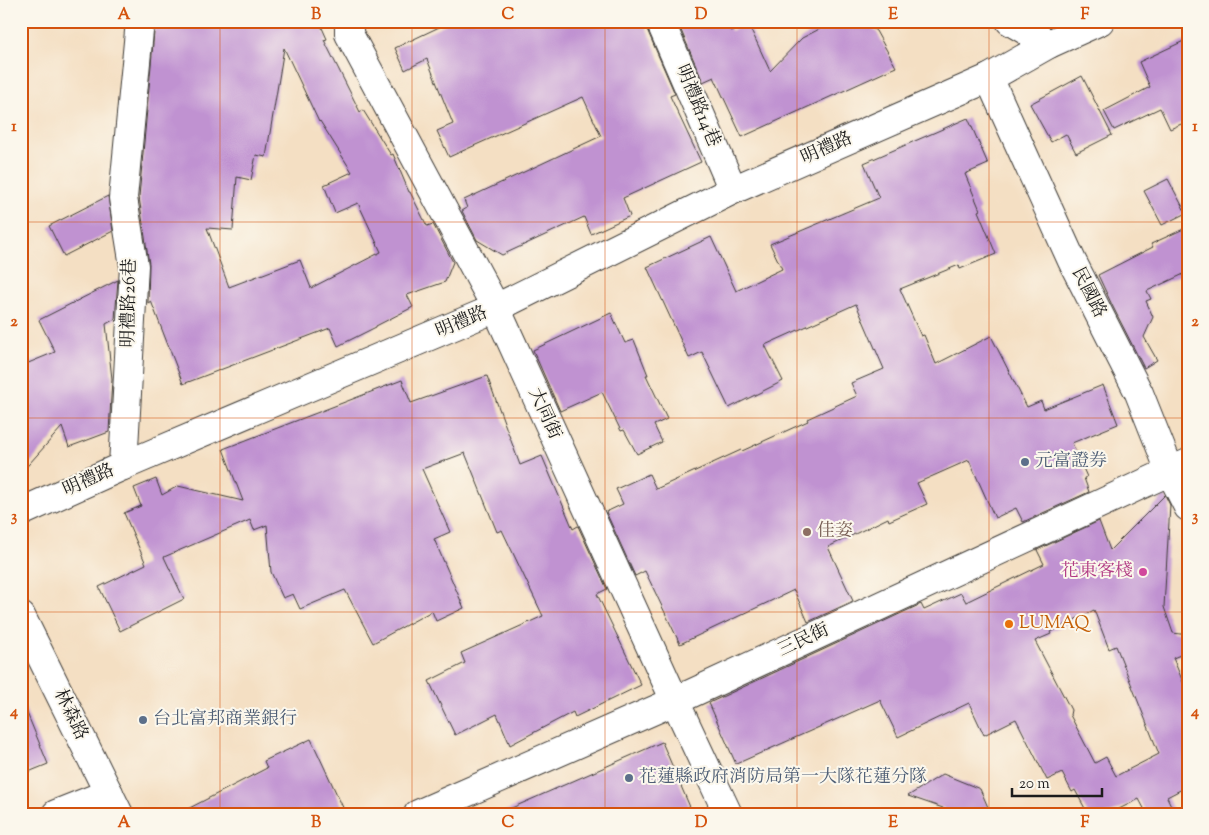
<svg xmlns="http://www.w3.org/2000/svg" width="1209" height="835" viewBox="0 0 1209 835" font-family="'Sorts Mill Goudy','Noto Serif TC',serif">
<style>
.building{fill:#c092d1;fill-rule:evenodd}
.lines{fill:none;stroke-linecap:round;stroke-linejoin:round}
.minor-casing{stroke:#3c3935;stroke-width:30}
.minor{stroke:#fff;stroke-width:28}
.grid{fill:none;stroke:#d4530e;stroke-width:1;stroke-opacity:0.55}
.service-dot{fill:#5c6f8a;stroke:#fbf7ec;stroke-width:2}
.education-dot{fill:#8d6e63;stroke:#fbf7ec;stroke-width:2}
.hotel-dot{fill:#d1479c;stroke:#fbf7ec;stroke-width:2}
.food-dot{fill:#e8710a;stroke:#fbf7ec;stroke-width:2}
.labels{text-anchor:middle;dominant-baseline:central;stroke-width:4;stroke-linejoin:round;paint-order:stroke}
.street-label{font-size:18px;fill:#1c1c1c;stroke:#fbf7ec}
.service-label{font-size:18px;fill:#4e5e75;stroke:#fbf7ec;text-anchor:start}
.education-label{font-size:18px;fill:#785e54;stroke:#fbf7ec;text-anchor:start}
.hotel-label{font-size:18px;fill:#b23c85;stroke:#fbf7ec;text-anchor:end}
.food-label{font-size:18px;fill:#c56008;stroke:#fbf7ec;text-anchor:start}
.neatline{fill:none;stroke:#d4530e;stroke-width:2}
.grid-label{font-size:16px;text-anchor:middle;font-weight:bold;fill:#d4530e}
</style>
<rect width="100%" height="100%" fill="#fbf7ec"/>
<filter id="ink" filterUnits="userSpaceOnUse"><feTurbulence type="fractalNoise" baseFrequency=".02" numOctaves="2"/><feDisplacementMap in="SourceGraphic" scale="10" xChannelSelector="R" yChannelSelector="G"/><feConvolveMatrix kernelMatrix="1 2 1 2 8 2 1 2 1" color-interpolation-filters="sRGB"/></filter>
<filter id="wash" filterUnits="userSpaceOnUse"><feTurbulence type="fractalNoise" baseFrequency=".0096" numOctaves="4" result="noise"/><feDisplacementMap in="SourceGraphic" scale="20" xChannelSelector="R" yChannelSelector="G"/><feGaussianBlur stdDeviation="1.12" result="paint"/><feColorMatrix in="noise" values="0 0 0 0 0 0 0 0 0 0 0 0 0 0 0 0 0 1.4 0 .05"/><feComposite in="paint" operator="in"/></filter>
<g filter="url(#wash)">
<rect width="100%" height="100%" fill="#f4dfc3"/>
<g id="blocks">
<!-- building -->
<g class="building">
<path d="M155 21H319L327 39 324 40 360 112 363 110 391 155 393 154 409 192H410L427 226 433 224 453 262 445 282 407 295 413 307 376 326V327L338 346 330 328 183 384 151 301 148 303 149 264 139 197ZM284 48 319 122 320 121 352 172 324 185 335 213 358 203 381 252 311 288 300 260 229 287 207 228 233 230 237 177 251 180 256 155 266 157Z"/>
<polygon points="452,21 645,21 646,27 675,94 670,96 701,162 623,198 630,216 591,234 584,217 502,255 477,240 462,211 467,208 464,200 601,136 583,97 449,157 437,131 453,124 427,59 405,70 395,48"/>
<polygon points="677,21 727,21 731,31 748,23 770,71 802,38 835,21 863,21 876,31 896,67 742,137 714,77 703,82"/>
<polygon points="1188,39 1188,121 1170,129 1160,108 1114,130 1104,111 1150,87 1139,62"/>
<polygon points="1082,76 1112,135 1076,153 1066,134 1051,142 1030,104"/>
<polygon points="968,118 988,164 965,174 980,210 978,211 996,254 960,269 959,265 900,289 921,336 924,335 936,364 991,336 1027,407 1041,401 1044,409 1103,385 1118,424 1072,443 1087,477 1084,478 1089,492 1023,522 1016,508 995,518 969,460 917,483 927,504 889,521 888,518 828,547 853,601 808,622 794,590 680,644 645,571 635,576 606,512 623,504 616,489 649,474 656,489 741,450 742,451 808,421 807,419 857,396 851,383 884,369 856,304 765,345 783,381 729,408 702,352 689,358 647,267 711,237 736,291 782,269 770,244 879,198 864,163"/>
<polygon points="1168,179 1186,213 1162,225 1144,191"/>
<polygon points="108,196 113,231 64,256 49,226"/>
<polygon points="1188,227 1188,272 1147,291 1151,299 1146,301 1153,317 1144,337 1157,360 1144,368 1113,307 1098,275 1153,247 1151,244"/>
<polygon points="118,280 115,319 106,324 112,379 109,432 69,447 62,427 21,473 21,366 55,352 39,320"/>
<polygon points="611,313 625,343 634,340 648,375 646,375 667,419 654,425 662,442 637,454 624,430 621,431 602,392 560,411 533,350"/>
<polygon points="487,376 520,465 542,456 573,529 578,526 607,589 597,594 641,685 575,717 573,712 510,745 497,714 455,735 429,681 465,663 461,653 543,616 502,530 497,532 465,453 422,469 450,532 434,539 464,608 436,621 432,611 373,643 345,590 300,609 293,594 283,598 271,572 267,525 254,530 250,520 164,557 184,599 120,631 99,587 146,564 124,513 141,506 134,488 156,479 162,495 178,486 243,501 223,449 402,380 411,403"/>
<path d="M1165 495 1170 505 1164 607 1173 633 1188 635V652L1173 658 1188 694V786L1167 797 1175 814H1147L1139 799 1109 814H1088L1075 790 1072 792 1062 773 1047 780 1016 719 984 735 969 703 898 737 880 700 736 764 709 703 921 604 924 610 961 593 966 602 1044 564 1037 550 1099 521 1110 550ZM1094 610 1109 649 1116 646 1159 754 1116 776 1106 757 1095 763 1070 715 1071 710 1035 641 1051 634 1050 632Z"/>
<polygon points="21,701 22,701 48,764 21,775"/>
<polygon points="311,739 346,814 178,814 267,768 264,761"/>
<polygon points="662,742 693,814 498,814"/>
<polygon points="943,774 980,789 991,814 946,814 943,808 908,796"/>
</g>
</g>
</g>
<g filter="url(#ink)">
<use href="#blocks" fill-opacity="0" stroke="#3c3935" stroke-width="1"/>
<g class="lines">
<!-- minor casing -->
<g class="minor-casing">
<g id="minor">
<polyline points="349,21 349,34 496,308 675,701 728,814"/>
<polyline points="660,21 733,190"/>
<polyline points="1010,21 1049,44"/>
<polyline points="989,78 1072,261 1139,393 1170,471 1188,507"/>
<polyline points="123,466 134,266 123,198 140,21"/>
<polyline points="21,512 123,466 496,308 733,190 989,78 1049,44 1100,21"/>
<polyline points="21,616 119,814"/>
<polyline points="56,814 109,793"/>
<polyline points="418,814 675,701 1188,463"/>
</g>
</g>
<!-- minor -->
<use href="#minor" class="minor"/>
</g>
</g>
<!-- grid -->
<path class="grid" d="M220 21V814M412 21V814M605 21V814M797 21V814M989 21V814M21 222H1188M21 418H1188M21 612H1188"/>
<!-- markers -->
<g class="service-dot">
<circle cx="1025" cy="462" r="5"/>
<circle cx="143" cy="720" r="5"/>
<circle cx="629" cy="778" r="5"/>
</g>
<circle class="education-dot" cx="807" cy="532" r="5"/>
<circle class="hotel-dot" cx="1143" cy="572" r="5"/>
<circle class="food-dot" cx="1009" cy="624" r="5"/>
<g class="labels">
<!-- street labels -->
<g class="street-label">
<text transform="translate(697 106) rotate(67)">明禮路14巷</text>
<text transform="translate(827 149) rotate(-24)">明禮路</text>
<text transform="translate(1088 293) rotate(63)">民國路</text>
<text transform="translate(130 303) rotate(-89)">明禮路26巷</text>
<text transform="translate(462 323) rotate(-23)">明禮路</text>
<text transform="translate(544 414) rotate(66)">大同街</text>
<text transform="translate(89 481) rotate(-24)">明禮路</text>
<text transform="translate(804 641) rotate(-25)">三民街</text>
<text transform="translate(70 715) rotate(64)">林森路</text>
</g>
<!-- service labels -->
<g class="service-label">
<text x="1035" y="462">元富證券</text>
<text x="153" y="720">台北富邦商業銀行</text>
<text x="639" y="778">花蓮縣政府消防局第一大隊花蓮分隊</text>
</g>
<!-- education labels -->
<g class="education-label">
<text x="817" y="532">佳姿</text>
</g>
<!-- hotel labels -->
<g class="hotel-label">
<text x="1133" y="572">花東客棧</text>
</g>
<!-- food labels -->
<g class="food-label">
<text x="1019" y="624">LUMAQ</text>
</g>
</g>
<!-- margin -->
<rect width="1209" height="835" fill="none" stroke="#fbf7ec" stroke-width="55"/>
<!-- scale -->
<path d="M1012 788v8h90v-8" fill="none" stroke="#1c1c1c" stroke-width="2.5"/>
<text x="1019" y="788" font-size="15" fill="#1c1c1c" stroke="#fbf7ec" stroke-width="4" paint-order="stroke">20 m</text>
<rect x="28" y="28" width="1154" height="780" class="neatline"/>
<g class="grid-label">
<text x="124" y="19">A</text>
<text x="316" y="19">B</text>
<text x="508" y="19">C</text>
<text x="701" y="19">D</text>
<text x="893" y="19">E</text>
<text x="1085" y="19">F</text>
<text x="14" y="131">1</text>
<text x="1195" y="131">1</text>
<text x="14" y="326">2</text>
<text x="1195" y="326">2</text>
<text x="14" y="521">3</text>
<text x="1195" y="521">3</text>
<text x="14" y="716">4</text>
<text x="1195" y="716">4</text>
<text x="124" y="827">A</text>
<text x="316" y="827">B</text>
<text x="508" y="827">C</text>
<text x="701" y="827">D</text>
<text x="893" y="827">E</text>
<text x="1085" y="827">F</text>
</g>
</svg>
